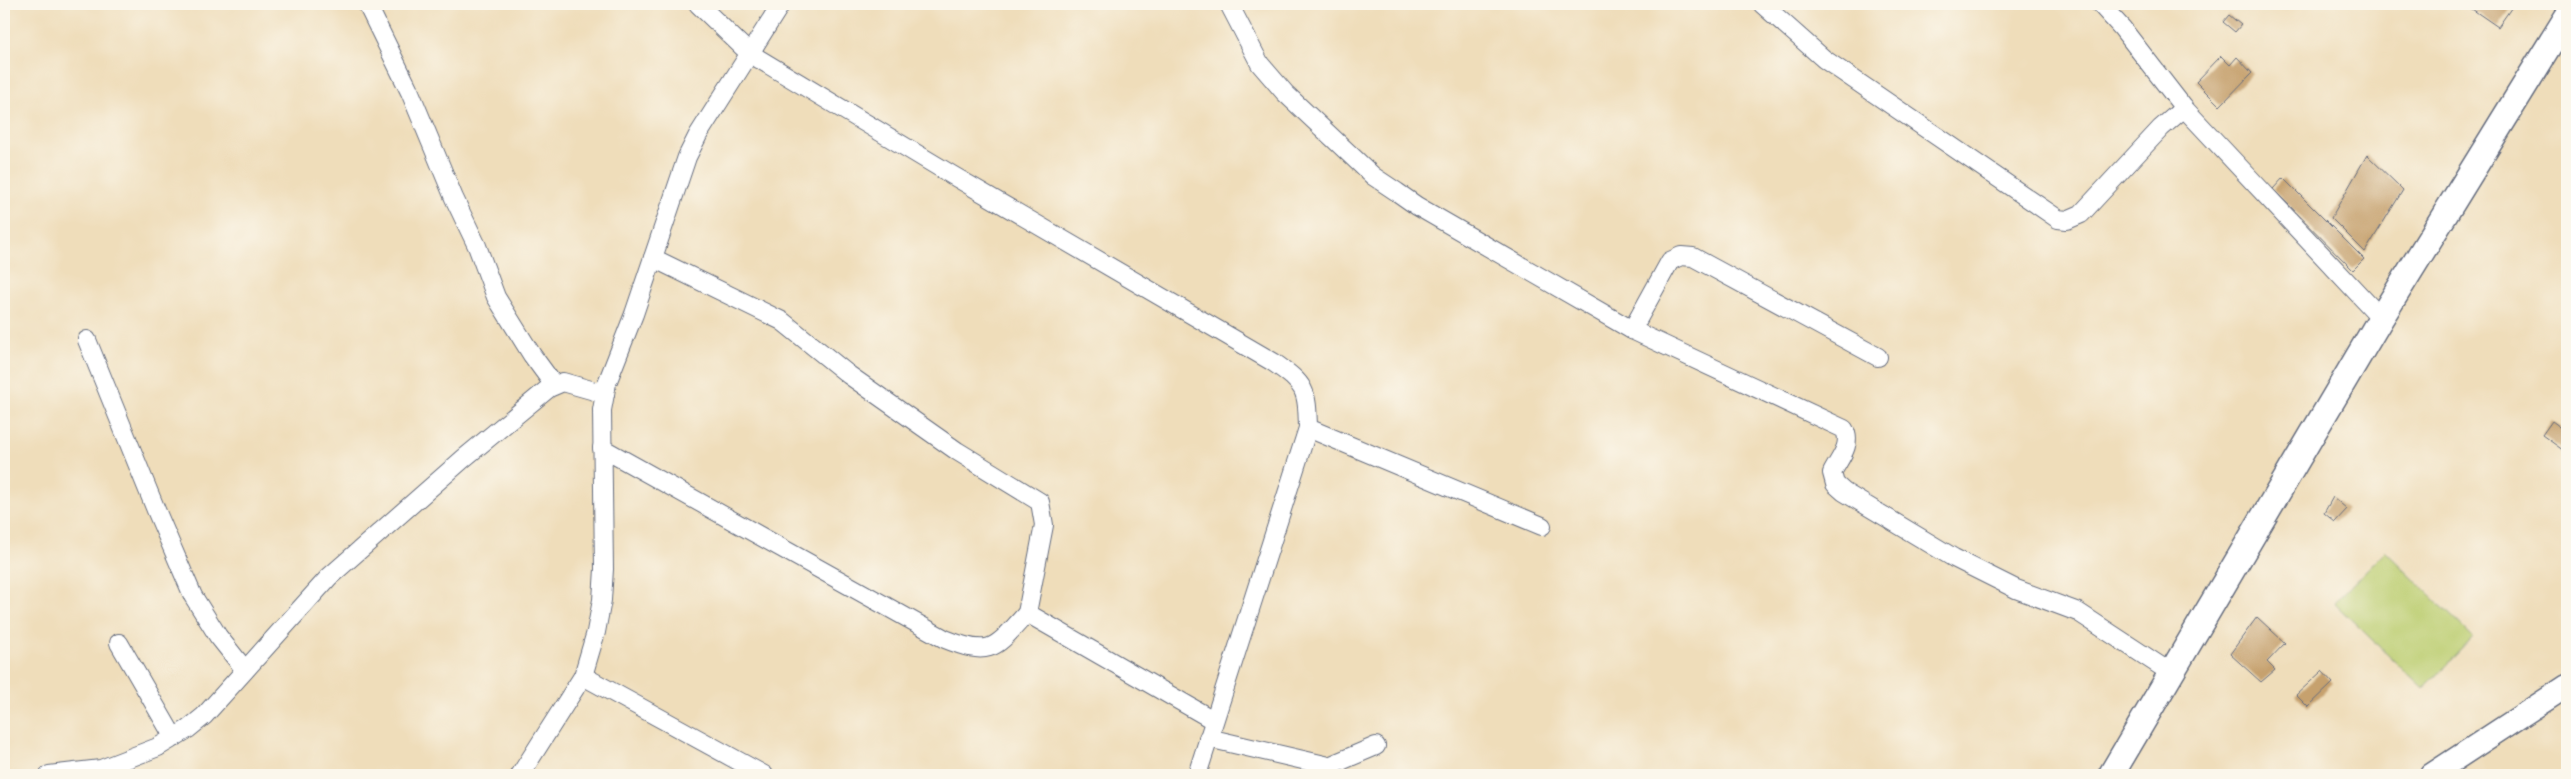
<svg xmlns="http://www.w3.org/2000/svg" width="2571" height="779" viewBox="0 0 2571 779" font-family="Sriracha,sans-serif">
<style>
.green{fill:#bbcd70;stroke:#6b7e67}
.building{fill:#c6a16e}
.lines{fill:none;stroke-linecap:round;stroke-linejoin:round}
.minor-casing{stroke:#656c7e;stroke-width:20}
.tertiary-casing{stroke:#656c7e;stroke-width:25}
.secondary-casing{stroke:#656c7e;stroke-width:28}
.minor{stroke:#fff;stroke-width:18}
.tertiary{stroke:#fff;stroke-width:22}
.secondary{stroke:#fff;stroke-width:25}
</style>
<rect width="100%" height="100%" fill="#fbf7ec"/>
<filter id="ink" filterUnits="userSpaceOnUse"><feTurbulence type="fractalNoise" baseFrequency=".02" numOctaves="2"/><feDisplacementMap in="SourceGraphic" scale="10" xChannelSelector="R" yChannelSelector="G"/><feConvolveMatrix kernelMatrix="1 2 1 2 8 2 1 2 1" color-interpolation-filters="sRGB"/></filter>
<filter id="wash" filterUnits="userSpaceOnUse"><feTurbulence type="fractalNoise" baseFrequency=".0096" numOctaves="4" result="noise"/><feDisplacementMap in="SourceGraphic" scale="20" xChannelSelector="R" yChannelSelector="G"/><feGaussianBlur stdDeviation="1.12" result="paint"/><feColorMatrix in="noise" values="0 0 0 0 0 0 0 0 0 0 0 0 0 0 0 0 0 1.4 0 .05"/><feComposite in="paint" operator="in"/></filter>
<g filter="url(#wash)">
<rect width="100%" height="100%" fill="#efddba"/>
<!-- green -->
<polygon class="green" points="2385,551 2473,637 2423,689 2334,603"/>
<g id="blocks">
<!-- building -->
<g class="building">
<polygon points="2471,4 2514,4 2498,27 2469,7"/>
<polygon points="2229,15 2241,25 2235,32 2223,22"/>
<polygon points="2221,56 2230,65 2237,57 2252,73 2220,106 2196,82"/>
<polygon points="2367,155 2403,190 2365,252 2331,218"/>
<polygon points="2283,178 2364,259 2353,270 2273,189"/>
<polygon points="2552,421 2567,432 2567,453 2542,435"/>
<polygon points="2333,497 2347,509 2335,522 2324,513"/>
<polygon points="2257,617 2285,643 2267,662 2275,670 2261,682 2230,654"/>
<polygon points="2322,671 2333,683 2308,707 2296,695"/>
</g>
</g>
</g>
<g filter="url(#ink)">
<use href="#blocks" fill-opacity="0" stroke="#656c7e" stroke-width="1"/>
<g class="lines">
<!-- minor casing -->
<g class="minor-casing">
<g id="minor">
<polyline points="367,4 410,92 454,198 477,246 496,297 532,355 554,385"/>
<path d="M698 4 749 53 952 175 1273 362C1306 385 1307 389 1308 428L1197 775"/>
<path d="M1229 4 1260 64 1285 93 1373 176 1397 192 1417 206 1632 330 1844 429C1853 444 1839 459 1832 473L1835 484 1844 492 1954 558 2016 589 2078 612 2171 673"/>
<polyline points="1762,4 1824,59 2058,219 2067,220 2081,214 2161,128 2184,108"/>
<polyline points="2100,4 2122,28 2184,108 2381,318"/>
<polyline points="653,258 782,321 849,375 957,451 1040,502 1044,525 1027,613"/>
<polyline points="1632,330 1670,261 1681,256 1693,257 1878,357"/>
<polyline points="87,340 156,510 193,596 218,636 245,670"/>
<polyline points="1308,428 1542,526"/>
<path d="M602 448 945 639C992 658 995 648 1027 613L1213 720"/>
<polyline points="119,643 174,738"/>
<polyline points="583,676 764,775"/>
<polyline points="1208,738 1329,766 1376,746"/>
<polyline points="49,775 101,769 158,747 188,729 204,716 329,577 463,459 549,388 563,382 605,394"/>
<polyline points="520,775 583,676 596,632 602,600 604,569 602,410 607,383 634,314 687,157 698,135 781,4"/>
</g>
</g>
<!-- tertiary casing -->
<g class="tertiary-casing">
<polyline id="tertiary" points="2431,775 2567,686"/>
</g>
<!-- secondary casing -->
<g class="secondary-casing">
<polyline id="secondary" points="2111,775 2381,318 2567,17"/>
</g>
<!-- minor -->
<use href="#minor" class="minor"/>
<!-- tertiary -->
<use href="#tertiary" class="tertiary"/>
<!-- secondary -->
<use href="#secondary" class="secondary"/>
</g>
</g>
<!-- margin -->
<rect width="2571" height="779" fill="none" stroke="#fbf7ec" stroke-width="20"/>
</svg>
